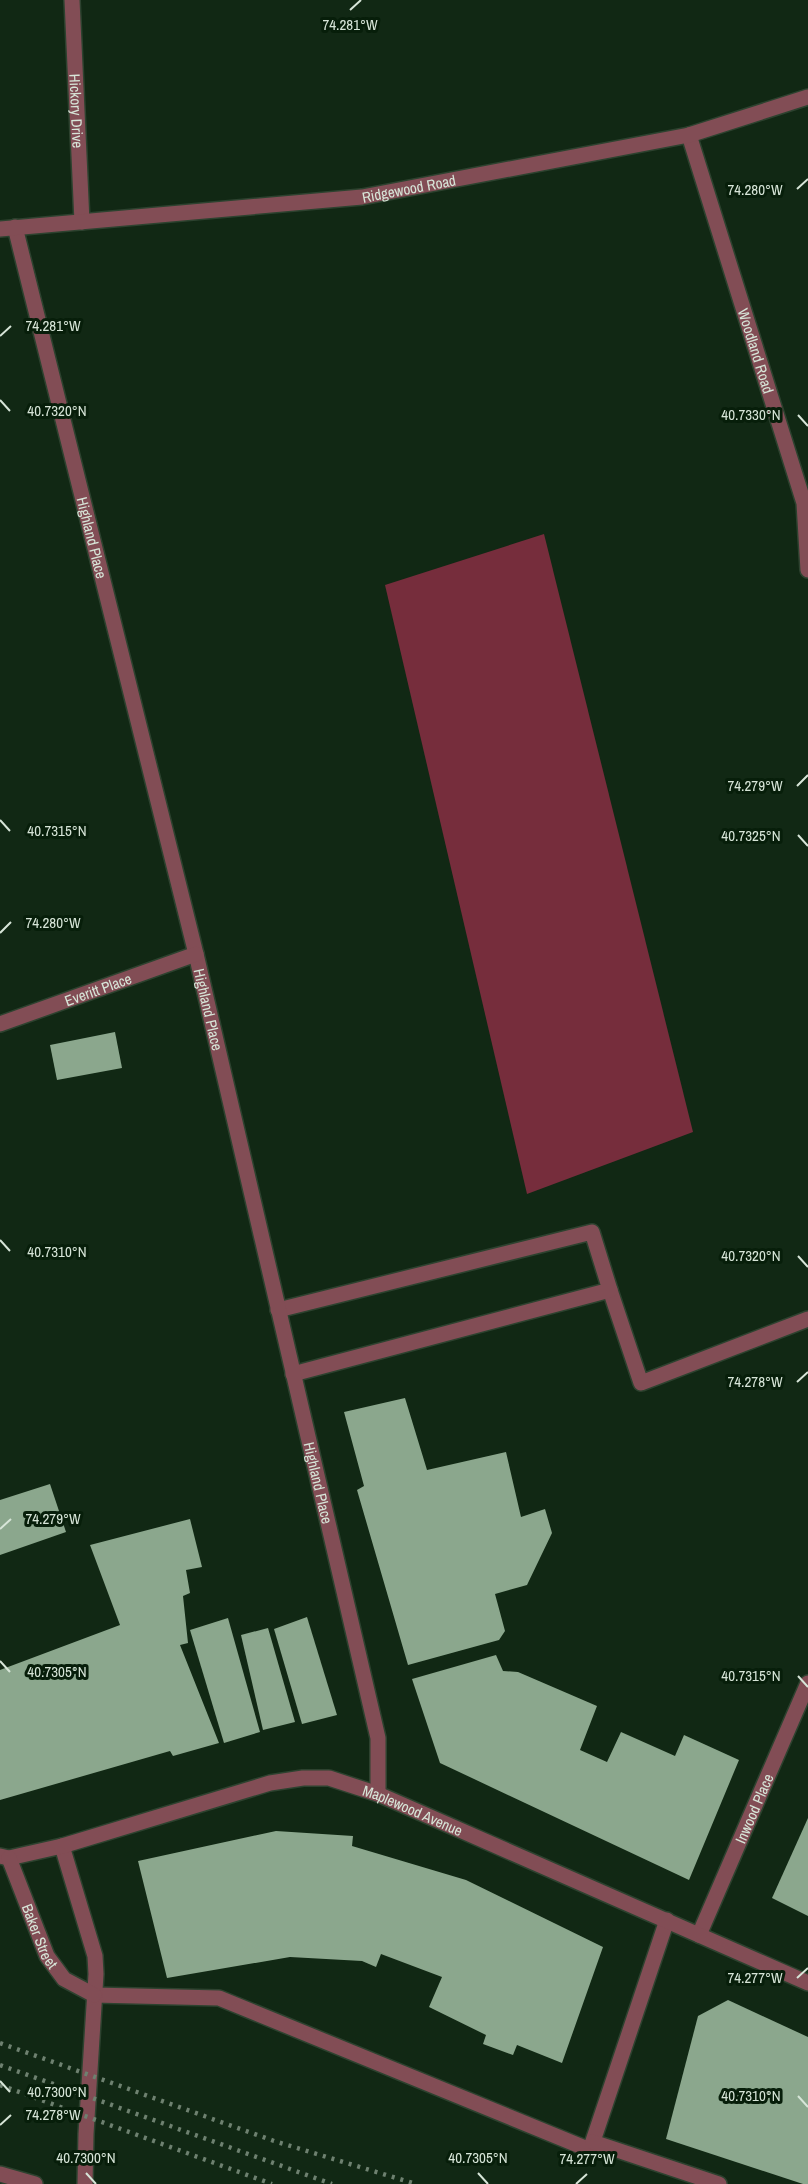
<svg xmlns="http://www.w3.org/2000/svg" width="808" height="2184" viewBox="0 0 808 2184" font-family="'Archivo Narrow',sans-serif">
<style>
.forest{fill:#762d3c}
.building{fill:#8ba78d}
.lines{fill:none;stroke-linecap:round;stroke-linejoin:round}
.service-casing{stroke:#2d422f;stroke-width:18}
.minor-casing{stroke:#2d422f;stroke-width:18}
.tertiary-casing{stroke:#2d422f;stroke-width:18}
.service{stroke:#824d55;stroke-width:15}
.minor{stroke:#824d55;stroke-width:15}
.tertiary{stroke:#824d55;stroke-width:15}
.rail{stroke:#6e8170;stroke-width:4.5;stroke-dasharray:3 6;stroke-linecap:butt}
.ticks{fill:none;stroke:#d7e5d8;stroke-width:2}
.labels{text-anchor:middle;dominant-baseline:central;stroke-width:6;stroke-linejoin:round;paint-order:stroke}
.street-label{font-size:15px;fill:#d7e5d8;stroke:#071e0a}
.ticks-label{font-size:15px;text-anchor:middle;fill:#d7e5d8;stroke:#071e0a;stroke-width:6;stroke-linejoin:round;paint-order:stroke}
</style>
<rect width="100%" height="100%" fill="#112814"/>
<!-- forest -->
<polygon class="forest" points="544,534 693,1132 527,1194 385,585"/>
<!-- building -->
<g class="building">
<polygon points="115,1032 122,1068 57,1080 50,1045"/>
<polygon points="405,1398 427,1470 506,1452 521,1517 545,1509 552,1533 527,1585 495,1594 505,1631 499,1640 408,1665 357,1490 364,1486 344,1412"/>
<polygon points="50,1484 66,1532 0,1555 0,1500"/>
<polygon points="190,1519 202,1567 186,1570 190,1593 183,1596 188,1643 180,1645 219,1743 173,1756 170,1751 0,1800 0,1670 120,1625 90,1545"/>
<polygon points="307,1617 337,1715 302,1724 274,1629"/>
<polygon points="228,1618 260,1732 224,1743 190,1630"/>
<polygon points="268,1628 295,1722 263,1730 241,1635"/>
<polygon points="496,1655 503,1671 518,1672 597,1706 580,1750 607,1762 621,1732 675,1756 684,1735 739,1760 689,1880 440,1763 412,1679"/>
<polygon points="808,1818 808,1916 772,1898"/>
<polygon points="276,1831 353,1836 352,1846 466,1880 603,1947 562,2063 517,2045 513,2055 483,2044 486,2035 429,2007 442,1977 381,1954 376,1967 362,1961 290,1957 167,1978 138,1861"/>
<polygon points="728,2000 808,2037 808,2184 803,2184 666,2139 698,2016"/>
</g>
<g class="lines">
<!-- service casing -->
<g class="service-casing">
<g id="service">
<polyline points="610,1290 641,1383 808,1319"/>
<polyline points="278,1310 592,1232 610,1290 293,1374"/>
<polyline points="94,1995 219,1998 590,2150 667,1920"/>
<polyline points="593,2142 719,2184"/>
</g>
</g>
<!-- minor casing -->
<g class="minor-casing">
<g id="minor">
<path id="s1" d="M72 0 82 222"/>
<path id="s2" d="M689 135 804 503 808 570"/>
<path id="s3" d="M15 227 196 954 378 1738V1794"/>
<path id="s4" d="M0 1024 196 954"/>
<path id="s5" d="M699 1935 808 1683"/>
<polyline points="0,2174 35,2184"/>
</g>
</g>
<!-- tertiary casing -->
<g class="tertiary-casing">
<g id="tertiary">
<path id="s6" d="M0 229 362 197 689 135 808 97"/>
<polyline points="62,1846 95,1956 96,1974 86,2134 85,2184"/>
<path id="s7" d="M0 1856 9 1858 62 1846 270 1783 303 1778H329L378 1794 808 1983"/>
<path id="s8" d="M9 1858 47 1956 64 1979 94 1995"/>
</g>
</g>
<!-- service -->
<use href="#service" class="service"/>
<!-- minor -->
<use href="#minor" class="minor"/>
<!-- tertiary -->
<use href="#tertiary" class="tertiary"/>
<!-- rail -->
<g class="rail">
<polyline points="0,2043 274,2141 416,2184"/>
<polyline points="0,2065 332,2184"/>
<polyline points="0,2085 272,2184"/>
</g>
</g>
<!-- ticks -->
<path class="ticks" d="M350 10 361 0M797 189 808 179M0 336 11 326M0 400 10 411M798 415 808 426M797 786 808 775M0 820 10 831M798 835 808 846M0 933 11 922M0 1240 10 1251M798 1256 808 1267M797 1382 808 1372M0 1529 11 1519M0 1661 10 1672M798 1676 808 1687M797 1978 808 1968M0 2081 10 2092M798 2096 808 2107M0 2125 11 2115M86 2173 96 2184M478 2173 488 2184M576 2184 587 2174"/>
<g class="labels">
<!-- street labels -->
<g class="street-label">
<text stroke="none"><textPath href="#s1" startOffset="111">Hickory Drive</textPath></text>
<text stroke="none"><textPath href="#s6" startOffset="411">Ridgewood Road</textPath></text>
<text stroke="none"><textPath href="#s2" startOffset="226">Woodland Road</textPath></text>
<text stroke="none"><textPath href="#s3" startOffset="320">Highland Place</textPath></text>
<text stroke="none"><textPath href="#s4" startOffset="104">Everitt Place</textPath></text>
<text stroke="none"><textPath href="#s3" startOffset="806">Highland Place</textPath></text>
<text stroke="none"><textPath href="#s3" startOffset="1292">Highland Place</textPath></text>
<text stroke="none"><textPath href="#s5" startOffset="138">Inwood Place</textPath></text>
<text stroke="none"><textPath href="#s7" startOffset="430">Maplewood Avenue</textPath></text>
<text stroke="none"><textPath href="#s8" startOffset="84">Baker Street</textPath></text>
</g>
</g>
<g class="ticks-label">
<text x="350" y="30">74.281°W</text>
<text x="755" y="195">74.280°W</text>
<text x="53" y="331">74.281°W</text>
<text x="57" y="416">40.7320°N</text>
<text x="751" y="420">40.7330°N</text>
<text x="755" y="791">74.279°W</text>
<text x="57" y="836">40.7315°N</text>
<text x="751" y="841">40.7325°N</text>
<text x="53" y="928">74.280°W</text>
<text x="57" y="1257">40.7310°N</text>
<text x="751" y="1261">40.7320°N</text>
<text x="755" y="1387">74.278°W</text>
<text x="53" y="1524">74.279°W</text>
<text x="57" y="1677">40.7305°N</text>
<text x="751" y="1681">40.7315°N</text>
<text x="755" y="1983">74.277°W</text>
<text x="57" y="2097">40.7300°N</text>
<text x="751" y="2101">40.7310°N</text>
<text x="53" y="2120">74.278°W</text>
<text x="86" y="2163">40.7300°N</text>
<text x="478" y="2163">40.7305°N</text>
<text x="587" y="2164">74.277°W</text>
</g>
</svg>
